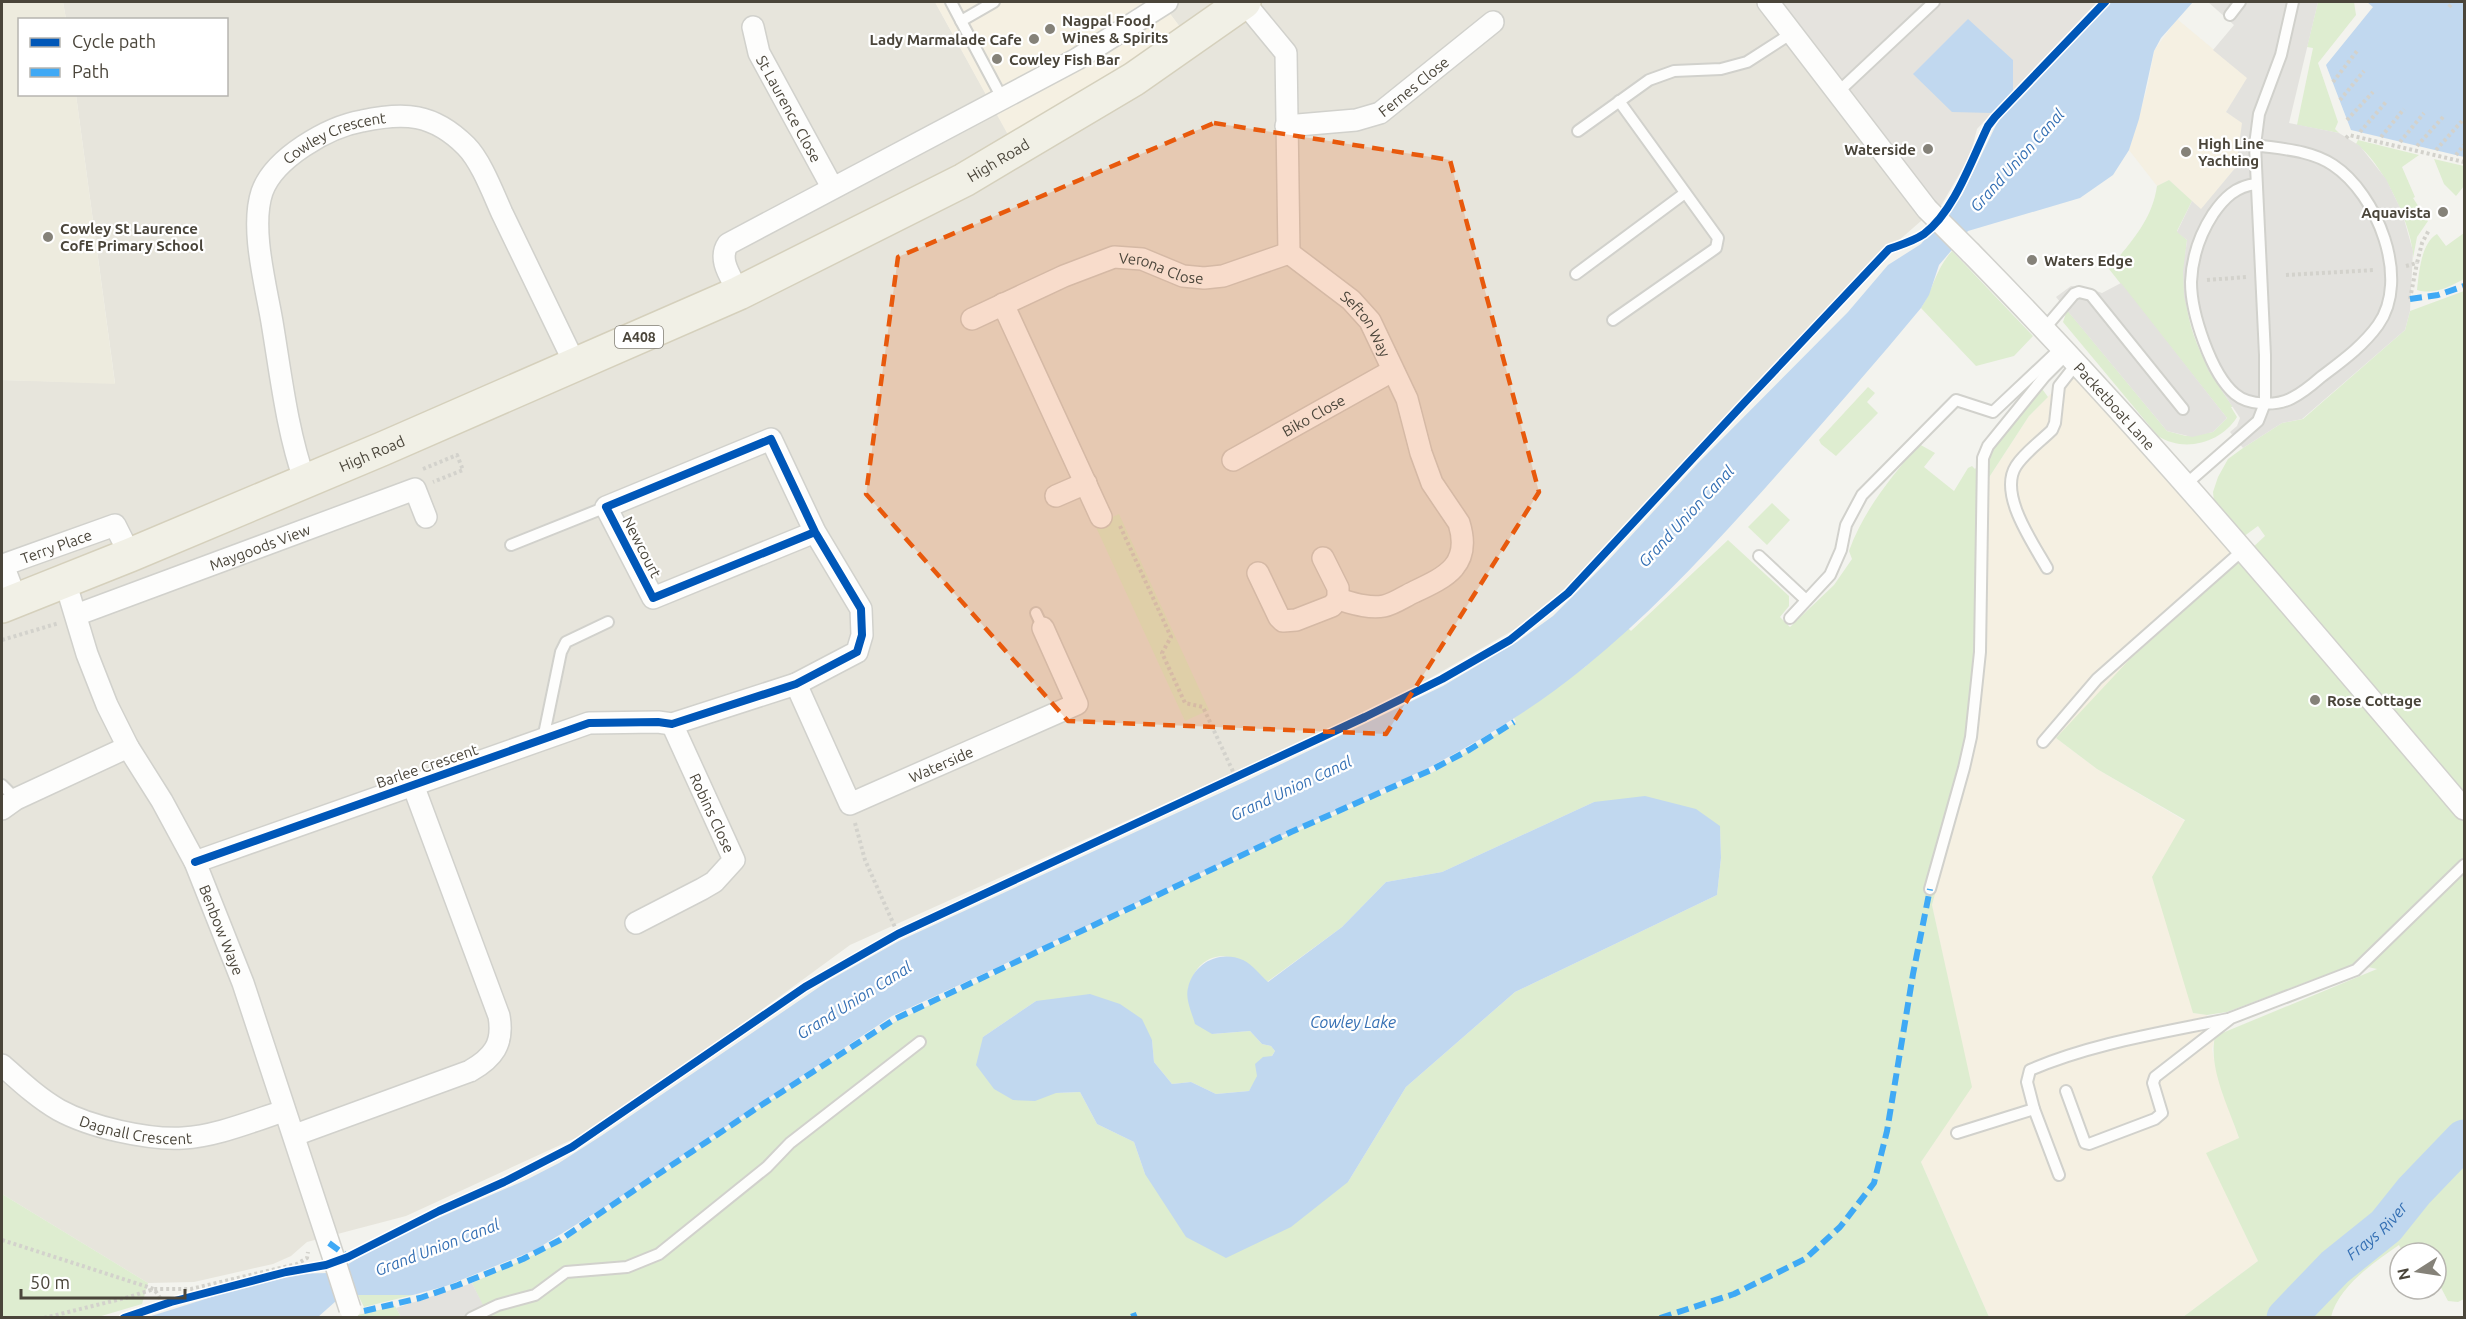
<svg xmlns="http://www.w3.org/2000/svg" width="2466" height="1319" viewBox="0 0 2466 1319" font-family="Ubuntu,sans-serif">
<style>
.residential{fill:#e7e5dc}
.commercial{fill:#f5f0e2}
.industrial{fill:#e5e3de}
.education{fill:#edebde}
.green{fill:#deedd0;fill-rule:evenodd}
.parking{fill:#e3e2de}
.water{fill:#c1d8ef}
.lines{fill:none;stroke-linecap:round;stroke-linejoin:round}
.river{stroke:#c1d8ef;stroke-width:39}
.service-casing{stroke:#d1d1cc;stroke-width:14}
.minor-casing{stroke:#d1d1cc;stroke-width:24}
.primary-casing{stroke:#d5d0bc;stroke-width:36}
.path{stroke:#d3d2cc;stroke-width:4;stroke-dasharray:3 3;stroke-linecap:butt}
.service{stroke:#fdfdfc;stroke-width:10}
.minor{stroke:#fdfdfc;stroke-width:21}
.primary{stroke:#f1f0e6;stroke-width:33}
.minor-bridge-casing{stroke:#d1d1cc;stroke-width:24;stroke-linecap:butt}
.minor-bridge{stroke:#fdfdfc;stroke-width:21}
.quiet{stroke:#3fa9f5;stroke-width:6;stroke-dasharray:12 6;stroke-linecap:butt}
.cycleway-casing{stroke:#fff;stroke-width:11}
.cycleway{stroke:#0057b8;stroke-width:8}
.marked{fill:#e8590c;fill-opacity:0.2;stroke:#e8590c;stroke-width:4.5;stroke-dasharray:12 8;stroke-linejoin:round}
.poi-dot{fill:#858279;stroke:#fff;stroke-width:2}
.labels{text-anchor:middle;dominant-baseline:central;stroke-width:4.5;stroke-linejoin:round;paint-order:stroke}
.shield{fill:#fff;stroke:#807d75;stroke-width:1.5}
.shield-label{font-size:14px;font-weight:bold;fill:#4a453a}
.poi-label{font-size:15px;font-weight:bold;fill:#4a453a;stroke:#fff;text-anchor:start}
.street-label{font-size:15px;fill:#4a453a;stroke:#fff}
.water-label{font-size:16px;font-style:italic;fill:#3570b4;stroke:#fff}
</style>
<rect width="100%" height="100%" fill="#f3f3ee"/>
<!-- residential -->
<g class="residential">
<polygon points="63,2 935,2 1018,152 1245,2 1764,2 1929,214 1889,249 1745,402 1568,593 1543,613 1382,706 850,945 606,1124 406,1216 307,1242 291,1256 273,1264 194,1282 148,1283 2,1194 2,380 115,383 76,95 226,94 226,20 66,19"/>
<polygon points="1161,2 1242,2 1189,39"/>
</g>
<!-- commercial -->
<g class="commercial">
<polygon points="935,2 1161,2 1190,40 1018,153"/>
<polygon points="2177,19 2248,78 2226,112 2243,123 2236,167 2201,210 2169,180 2157,186 2129,150 2148,85 2154,51"/>
<polygon points="2076,368 2240,561 2056,738 2097,769 2185,821 2193,1013 2207,1015 2215,1036 2212,1049 2215,1065 2239,1139 2207,1153 2258,1261 2183,1317 1989,1317 1921,1162 1971,1087 1932,905 1961,797 1985,654 1988,479 2029,416"/>
</g>
<!-- industrial -->
<polygon class="industrial" points="1773,2 2097,2 1977,129 1970,156 1939,209"/>
<!-- education -->
<polygon class="education" points="2,2 63,2 66,19 20,20 20,94 76,95 115,384 2,380"/>
<!-- green -->
<g class="green">
<polygon points="2318,2 2354,2 2356,15 2318,63 2338,122 2335,129 2339,133 2297,125 2313,48 2307,47"/>
<path d="M2358 140 2419 155 2402 167 2415 197 2413 198 2428 221 2417 237 2413 258C2414 228 2381 160 2356 144Z"/>
<polygon points="2434,159 2464,166 2464,186 2456,196 2444,184"/>
<path d="M2169 180 2192 201 2177 231 2187 240C2178 311 2193 349 2233 407H2231L2237 417C2221 443 2184 453 2158 436L2063 322 2067 310 2167 431 2186 436 2213 432 2227 418 2109 269C2130 243 2152 221 2157 186Z"/>
<path d="M2464 233V279C2449 287 2434 295 2417 290 2419 273 2421 243 2437 234L2446 246Z"/>
<path d="M1952 251 2033 336 2014 356 1976 366 1921 308C1934 288 1935 270 1952 251Z"/>
<polygon points="2464,291 2464,796 2251,549 2265,536 2258,526 2243,537 2214,502 2213,492 2218,477 2228,459 2243,448 2282,423 2303,419 2405,330 2410,311"/>
<path d="M2037 382 2048 397 2029 416 1988 479 1987 599 1980 696 1971 762 1932 905 1972 1087 1921 1162 1989 1317 488 1318 472 1283 562 1242 763 1105 896 1021 1293 833 1433 772 1516 722 1514 718 1585 667 1628 628 1631 631 1728 540 1789 596V606L1780 617 1790 627 1834 585 1852 559 1849 551C1864 509 1891 478 1919 444L1935 453 1924 467 1954 491 1968 468 1972 466 1975 469ZM1594 802 1720 827 1721 858 1717 895 1515 992 1406 1087 1348 1182 1145 1174 1134 1142 1097 1124 1080 1092 1056 1093 983 1037 1036 1001 1152 1040 1154 1062 1172 1084 1191 1082 1216 1094 1249 1091 1275 1051 1271 1046 1262 1044 1250 1031 1212 1034 1188 989C1191 981 1195 969 1202 964 1225 945 1251 965 1267 982L1342 927 1386 882 1442 872Z"/>
<polygon points="1868,387 1875,393 1867,402 1878,413 1836,456 1821,444 1819,440"/>
<polygon points="1772,503 1790,520 1767,545 1748,527"/>
<polygon points="1119,514 1209,710 1185,721 1095,525"/>
<path d="M2240 561 2464 815V1132L2384 1219 2328 1267 2280 1317H2183L2258 1261 2206 1153 2239 1138C2229 1107 2208 1069 2215 1036L2377 969 2354 964 2227 1012 2207 1015 2193 1013 2152 877 2185 820 2097 769 2056 738 2129 660Z"/>
<path d="M2464 1159V1299L2458 1302 2448 1301 2436 1278V1253H2403L2399 1245C2374 1262 2338 1287 2331 1317H2297L2394 1231Z"/>
<polygon points="2,1194 148,1283 142,1304 98,1317 2,1317"/>
<polygon points="358,1295 413,1295 364,1307"/>
<polygon points="395,1306 401,1317 354,1318 354,1316"/>
</g>
<!-- parking -->
<g class="parking">
<polygon points="2208,2 2318,2 2289,123 2339,133 2360,146 2386,179 2402,212 2413,251 2410,311 2405,330 2302,419 2282,423 2243,448 2230,432 2237,426 2240,418 2208,370 2190,320 2184,297 2183,271 2187,240 2177,232 2192,201 2201,209 2236,167 2242,123 2226,112 2247,78 2213,50 2234,25"/>
<polygon points="2121,283 2227,418 2213,432 2192,437 2167,431 2056,297 2071,286 2085,287 2102,293"/>
<polygon points="472,1283 489,1317 401,1317 396,1308"/>
</g>
<!-- water -->
<g class="water">
<path d="M2110 2H2193L2161 38 2154 51 2139 119 2129 150 2113 175 2080 198 1968 231 1939 265 1929 295 1921 308C1878 360 1834 410 1790 460 1726 532 1660 606 1585 667 1536 707 1483 739 1428 768L892 1016 611 1203 535 1250 446 1286 413 1295H354L336 1301 318 1317 145 1318 285 1274 329 1273 345 1266 390 1239 528 1179 559 1163 601 1136 828 981 899 941 1244 782 1443 686 1517 642 1553 616 1605 564 1698 463 1848 312 1888 265 1921 244 1962 195 1998 121 1992 113 1952 112 1913 74 1968 19 2013 60V92L2020 99Z"/>
<polygon points="2367,2 2464,2 2464,157 2351,130 2326,65 2373,7"/>
<path d="M1645 796 1696 809 1720 826 1721 858 1717 895 1515 992 1406 1087 1348 1182 1291 1227 1226 1258 1186 1237 1145 1174 1134 1142 1097 1124 1080 1092 1056 1093 1035 1101 1013 1100 994 1089 976 1065 983 1037 1036 1001 1090 994 1120 1004 1142 1019 1152 1040 1154 1062 1172 1084 1191 1082 1216 1094 1249 1091 1257 1076 1255 1064 1263 1057 1272 1056 1275 1051 1271 1046 1262 1044 1250 1031 1212 1034 1195 1024C1192 1013 1185 999 1188 988 1194 963 1219 950 1243 960 1253 965 1260 975 1268 982L1342 927 1386 882 1442 872 1594 802Z"/>
</g>
<g class="lines">
<!-- river -->
<path class="river" id="s1" d="M2286 1318 2335 1267 2386 1226 2414 1191 2464 1139"/>
<!-- service casing -->
<g class="service-casing">
<g id="service">
<polyline points="951,2 961,21"/>
<polyline points="994,2 961,21 1002,98"/>
<polyline points="2230,15 2240,2"/>
<polyline points="1837,93 1934,2"/>
<polyline points="1578,131 1649,80 1674,71 1721,69 1747,62 1792,33"/>
<path d="M2255 145C2281 149 2311 150 2333 165 2377 194 2411 279 2378 325 2363 346 2342 361 2321 377 2313 384 2302 393 2292 398 2277 406 2249 406 2235 394 2211 374 2191 313 2191 282 2192 258 2200 234 2213 214 2224 198 2236 186 2256 184"/>
<polyline points="1576,274 1685,193"/>
<polyline points="1613,320 1716,248 1718,238 1619,101"/>
<polyline points="2045,328 2074,294 2079,292 2091,295 2183,409"/>
<polyline points="2185,485 2258,421 2265,403 2265,355 2255,145 2259,114 2281,55 2293,2"/>
<polyline points="511,545 606,507"/>
<polyline points="1759,556 1806,600"/>
<path d="M2047 568C2033 543 1998 494 2016 466 2024 453 2041 441 2052 430L2055 423 2059 386 2077 363"/>
<polyline points="1036,613 1043,628"/>
<polyline points="1790,618 1830,575 1841,550 1846,525 1862,495 1956,400 1993,412 2062,347"/>
<polyline points="543,739 561,652 566,642 608,622"/>
<polyline points="2043,742 2097,679 2243,550"/>
<polyline points="2,785 16,799"/>
<polyline points="1930,889 1964,768 1971,737 1980,652 1983,458 1988,446 2044,377 2068,353"/>
<polyline points="2066,1091 2085,1143 2089,1144 2155,1119 2162,1113 2153,1083 2155,1077 2231,1018 2356,970 2464,865"/>
<polyline points="1957,1133 2034,1109"/>
<path d="M2059 1175 2034 1109 2027 1082 2030 1070C2093 1043 2161 1033 2228 1019"/>
<polyline points="471,1318 498,1305 535,1295 566,1272 627,1267 659,1254 767,1167 790,1143 920,1042"/>
</g>
</g>
<!-- minor casing -->
<g class="minor-casing">
<g id="minor">
<polyline points="1244,2 1286,53 1289,253"/>
<polyline points="1768,2 1927,209"/>
<path id="s2" d="M753 27 759 53 832 187"/>
<path id="s3" d="M1286 126 1356 120 1380 113 1493 22"/>
<path id="s4" d="M1289 253 1351 300 1370 321 1407 399 1421 453 1432 483 1459 523C1472 565 1446 577 1414 592 1405 596 1394 604 1384 606 1369 609 1352 603 1338 599"/>
<path id="s5" d="M1971 253C2145 430 2304 621 2464 809"/>
<path d="M739 293C732 278 717 260 728 244L1077 59 1167 2"/>
<polyline points="1003,304 1101,517"/>
<path id="s6" d="M972 319 1064 276 1114 257 1142 259 1183 276 1204 278 1223 276 1289 253"/>
<path id="s7" d="M1233 460 1392 371"/>
<path id="s8" d="M305 482C287 431 281 376 272 322 266 286 250 228 262 192 274 158 328 127 362 121 404 112 433 113 466 146 481 161 493 193 502 213 527 264 551 314 575 364"/>
<polyline points="1056,496 1086,483"/>
<polyline points="1258,573 1279,617 1283,621 1296,620 1332,606 1338,599 1338,588 1323,558"/>
<path id="s9" d="M65 581 87 654 107 705 128 747 162 801 195 862 243 983 334 1259"/>
<path id="s10" d="M17 602 3 565 115 525 130 555"/>
<path id="s11" d="M76 615 415 489 426 517"/>
<path id="s12" d="M796 684 850 804 1077 704 1043 628"/>
<polyline points="2,809 16,799 128,747"/>
<polyline points="195,862 589,723 658,722 672,724 796,684 857,652 862,635 861,609 815,532 771,439 606,507 653,598 815,532"/>
<polyline points="636,923 702,889 714,882 734,860 672,724"/>
<path id="s13" d="M2 1065C20 1081 38 1098 59 1110 90 1127 147 1140 183 1138 217 1136 252 1121 284 1111"/>
<path d="M295 1135 470 1071C493 1058 504 1044 499 1016L413 785"/>
</g>
</g>
<!-- primary casing -->
<g class="primary-casing">
<g id="primary">
<path id="s14" d="M2 606 130 555 382 449 739 293 964 180 1134 79 1244 2"/>
</g>
</g>
<!-- path -->
<g class="path">
<polyline points="2449,7 2453,2"/>
<polyline points="2464,20 2464,19"/>
<polyline points="2333,82 2357,51"/>
<polyline points="2340,100 2364,71"/>
<polyline points="2347,120 2373,92"/>
<polyline points="2360,132 2386,102"/>
<polyline points="2381,137 2404,109"/>
<polyline points="2346,138 2349,135 2464,162"/>
<polyline points="2400,142 2424,113"/>
<polyline points="2417,146 2444,116"/>
<polyline points="2436,150 2462,121"/>
<polyline points="2456,155 2464,145"/>
<polyline points="1950,202 1988,126 1995,117 2105,2"/>
<polyline points="2406,266 2417,263 2422,243 2429,230"/>
<polyline points="2286,275 2375,270"/>
<polyline points="2207,280 2247,277"/>
<polyline points="2410,299 2417,263"/>
<polyline points="423,469 457,455 463,470 433,482"/>
<polyline points="1120,526 1171,637 1162,653 1185,703 1203,707 1236,778"/>
<polyline points="2,640 59,623"/>
<polyline points="855,823 865,860 898,934"/>
<polyline points="2,1240 154,1289 164,1304"/>
<polyline points="353,1255 572,1147 805,987 898,934 1365,717 1442,679 1510,640 1568,593 1745,402 1889,249 1925,233"/>
<polyline points="44,1318 129,1297 154,1289 191,1289 297,1264 307,1258 308,1252"/>
<path d="M124 1318C186 1297 250 1279 314 1267"/>
</g>
<!-- service -->
<use href="#service" class="service"/>
<!-- minor -->
<use href="#minor" class="minor"/>
<!-- primary -->
<use href="#primary" class="primary"/>
<!-- minor-bridge casing -->
<g class="minor-bridge-casing">
<g id="minor-bridge">
<polyline points="1927,209 1971,253"/>
<polyline points="334,1259 350,1309"/>
</g>
</g>
<!-- minor-bridge -->
<use href="#minor-bridge" class="minor-bridge"/>
<!-- quiet -->
<g class="quiet">
<polyline points="2410,299 2438,295 2464,286"/>
<polyline points="329,1243 348,1257"/>
<polyline points="364,1311 420,1298 458,1285 523,1259 560,1240 763,1104 895,1019 1291,832 1431,770 1469,750 1514,722"/>
<polyline points="1133,1313 1135,1318"/>
<polyline points="1660,1318 1734,1294 1805,1259 1840,1227 1874,1183 1887,1131 1913,974 1930,889"/>
</g>
<!-- cycleway casing -->
<g class="cycleway-casing">
<g id="cycleway">
<polyline points="195,862 589,723 658,722 672,724 796,684 857,652 862,635 861,609 815,532 771,439 606,507 653,598 815,532"/>
<path d="M124 1318 171 1302 286 1272 326 1265 348 1257 439 1211 504 1182 572 1147 805 987 898 934 1365 717 1442 679 1510 640 1568 593 1745 402 1889 249C1900 245 1914 241 1924 234 1954 212 1972 159 1988 126L1995 117 2105 2"/>
</g>
</g>
<!-- cycleway -->
<use href="#cycleway" class="cycleway"/>
</g>
<!-- marked area -->
<path class="marked" d="M1214 123 1450 160 1539 492 1386 734 1068 721 866 494 898 257Z"/>
<!-- markers -->
<g class="poi-dot">
<circle cx="1050" cy="29" r="6"/>
<circle cx="1034" cy="39" r="6"/>
<circle cx="997" cy="59" r="6"/>
<circle cx="1928" cy="149" r="6"/>
<circle cx="2186" cy="152" r="6"/>
<circle cx="2443" cy="212" r="6"/>
<circle cx="48" cy="237" r="6"/>
<circle cx="2032" cy="260" r="6"/>
<circle cx="2315" cy="700" r="6"/>
</g>
<g class="labels">
<!-- shield labels -->
<rect class="shield" x="615" y="326" width="48" height="22" rx="4.5"/>
<g class="shield-label">
<text x="639" y="337">A408</text>
</g>
<!-- poi labels -->
<g class="poi-label">
<text x="1062" y="20">Nagpal Food,<tspan x="1062" dy="17">Wines &amp; Spirits</tspan></text>
<text x="1022" y="39" text-anchor="end">Lady Marmalade Cafe</text>
<text x="1009" y="59">Cowley Fish Bar</text>
<text x="2198" y="143">High Line<tspan x="2198" dy="17">Yachting</tspan></text>
<text x="1916" y="149" text-anchor="end">Waterside</text>
<text x="2431" y="212" text-anchor="end">Aquavista</text>
<text x="60" y="228">Cowley St Laurence<tspan x="60" dy="17">CofE Primary School</tspan></text>
<text x="2044" y="260">Waters Edge</text>
<text x="2327" y="700">Rose Cottage</text>
</g>
<!-- street labels -->
<g class="street-label">
<text stroke="none"><textPath href="#s3" startOffset="138">Fernes Close</textPath></text>
<text stroke="none"><textPath href="#s2" startOffset="90">St Laurence Close</textPath></text>
<text stroke="none"><textPath href="#s8" startOffset="390">Cowley Crescent</textPath></text>
<text stroke="none"><textPath href="#s14" startOffset="1092">High Road</textPath></text>
<text stroke="none"><textPath href="#s6" startOffset="204">Verona Close</textPath></text>
<text stroke="none"><textPath href="#s4" startOffset="106">Sefton Way</textPath></text>
<text stroke="none"><textPath href="#s5" startOffset="210">Packetboat Lane</textPath></text>
<text stroke="none"><textPath href="#s7" startOffset="92">Biko Close</textPath></text>
<text stroke="none"><textPath href="#s14" startOffset="400">High Road</textPath></text>
<text stroke="none"><textPath href="#s10" startOffset="96">Terry Place</textPath></text>
<text stroke="none"><textPath href="#s11" startOffset="196">Maygoods View</textPath></text>
<text transform="translate(642 547) rotate(63)">Newcourt</text>
<text stroke="none"><textPath href="#s12" startOffset="231">Waterside</textPath></text>
<text transform="translate(427 766) rotate(-19)">Barlee Crescent</text>
<text transform="translate(712 813) rotate(65)">Robins Close</text>
<text stroke="none"><textPath href="#s9" startOffset="384">Benbow Waye</textPath></text>
<text stroke="none"><textPath href="#s13" startOffset="153">Dagnall Crescent</textPath></text>
</g>
<!-- water labels -->
<g class="water-label">
<text transform="translate(2017 160) rotate(-48)">Grand Union Canal</text>
<text transform="translate(1686 516) rotate(-47)">Grand Union Canal</text>
<text transform="translate(1291 788) rotate(-25)">Grand Union Canal</text>
<text transform="translate(854 1000) rotate(-32)">Grand Union Canal</text>
<text x="1353" y="1022">Cowley Lake</text>
<text stroke="none"><textPath href="#s1" startOffset="126">Frays River</textPath></text>
<text transform="translate(437 1247) rotate(-21)">Grand Union Canal</text>
</g>
</g>
<!-- border -->
<rect width="2466" height="1319" fill="none" stroke="#4a453a" stroke-width="6"/>
<!-- legend -->
<rect x="18" y="18" width="210" height="78" fill="#ffffff" stroke="#b7b5b0" stroke-width="1.5"/>
<rect x="30" y="38" width="30" height="9" fill="#0057b8" stroke="#b7b5b0" stroke-width="1.5"/>
<text x="72" y="48" font-size="18" fill="#4a453a">Cycle path</text>
<rect x="30" y="68" width="30" height="9" fill="#3fa9f5" stroke="#b7b5b0" stroke-width="1.5"/>
<text x="72" y="78" font-size="18" fill="#4a453a">Path</text>
<!-- north arrow -->
<g transform="translate(2418 1271) rotate(258)"><circle r="28" fill="#ffffff" stroke="#b7b5b0" stroke-width="1.5"/>
<path d="M0-4.5L10 22L0 15L-10 22Z" fill="#858279"/>
<text y="-9" font-size="16" font-weight="bold" text-anchor="middle" fill="#4a453a">N</text>
</g>
<!-- scale -->
<path d="M21 1289v9h164v-9" fill="none" stroke="#4a453a" stroke-width="3"/>
<text x="30" y="1289" font-size="18" fill="#4a453a" stroke="#ffffff" stroke-width="4.5" paint-order="stroke">50 m</text>
</svg>
